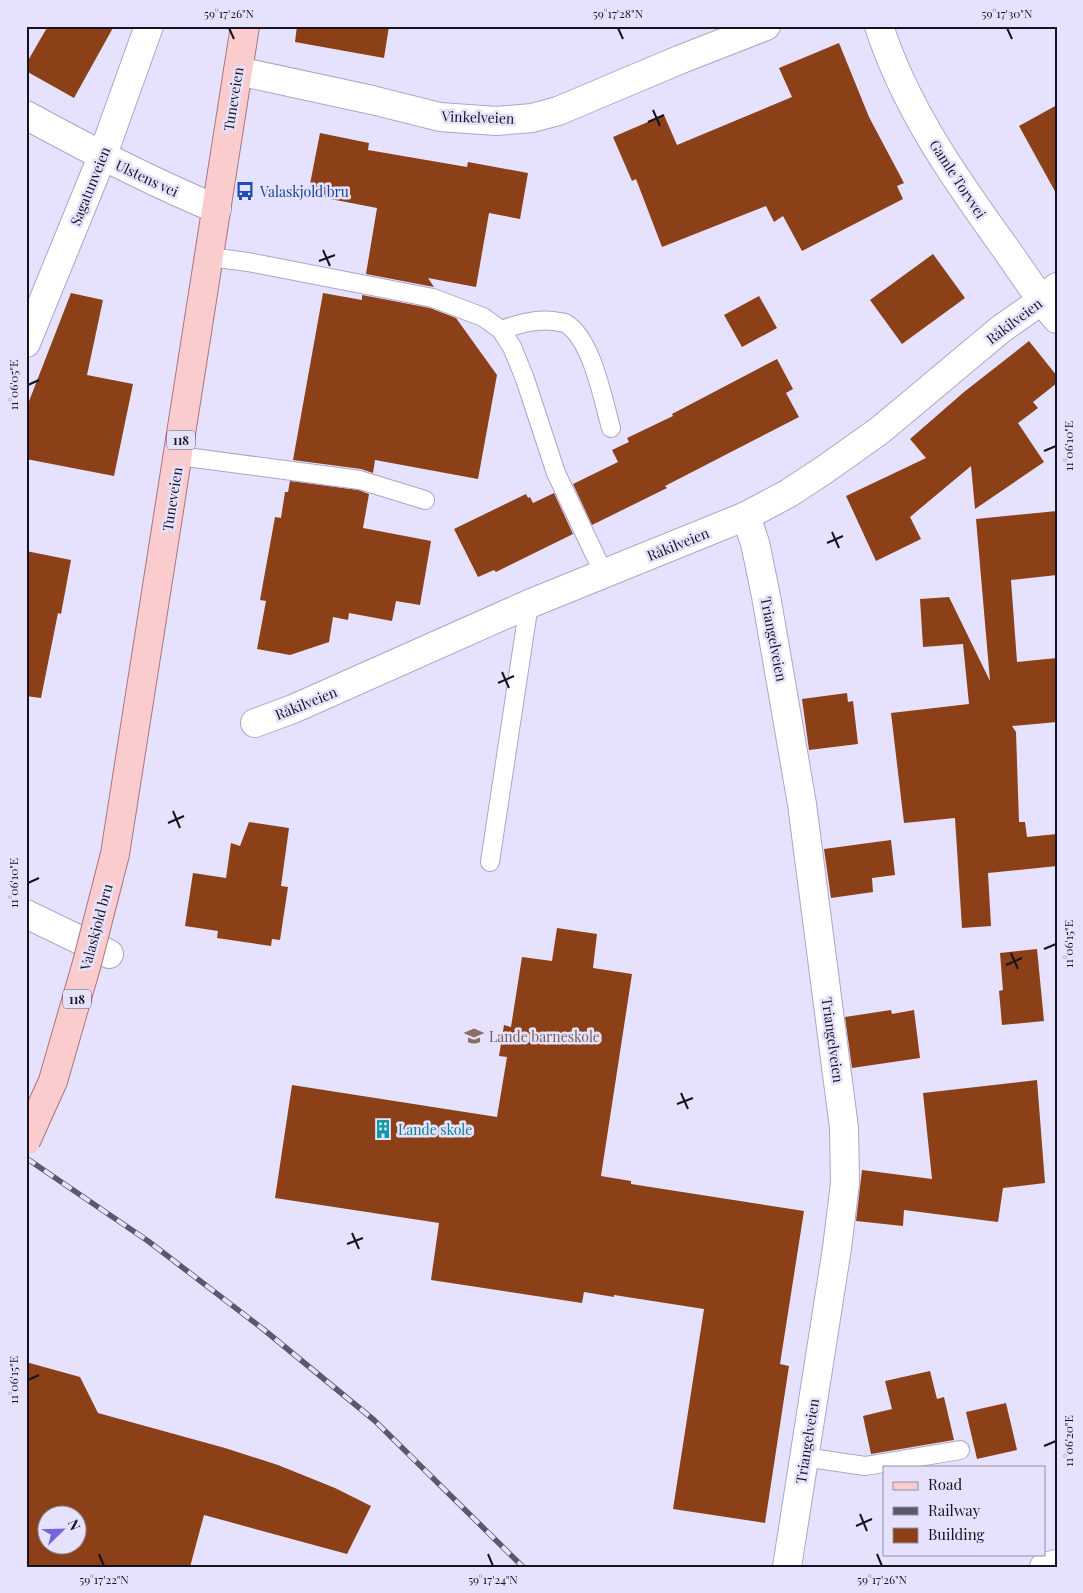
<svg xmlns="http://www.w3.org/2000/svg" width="1083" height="1593" viewBox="0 0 1083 1593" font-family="'Playfair Display',serif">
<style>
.building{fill:#8b4018;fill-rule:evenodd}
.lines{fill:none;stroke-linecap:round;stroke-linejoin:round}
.lane-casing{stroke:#aca6c7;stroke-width:20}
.street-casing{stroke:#aca6c7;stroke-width:30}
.primary-casing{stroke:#a9757c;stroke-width:30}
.lane{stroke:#fff;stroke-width:18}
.street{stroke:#fff;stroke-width:28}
.primary{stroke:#fbccce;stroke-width:28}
.rail-casing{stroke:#5b5869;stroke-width:5.5}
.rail{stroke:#e6e2fe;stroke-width:4;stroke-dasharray:11;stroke-linecap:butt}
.primary-bridge-casing{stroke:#a9757c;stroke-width:30;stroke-linecap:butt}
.primary-bridge{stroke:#fbccce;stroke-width:28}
.ticks{fill:none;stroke:#15131e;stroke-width:2}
.labels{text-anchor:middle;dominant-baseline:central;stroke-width:5;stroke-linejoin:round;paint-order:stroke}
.shield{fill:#e6e2fe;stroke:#545161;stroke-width:1}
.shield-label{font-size:12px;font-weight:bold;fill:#15131e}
.street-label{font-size:14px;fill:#15131e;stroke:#e6e2fe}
.transit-label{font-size:14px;fill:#164399;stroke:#e6e2fe;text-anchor:start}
.education-label{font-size:14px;fill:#785e54;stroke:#e6e2fe;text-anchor:start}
.culture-label{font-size:14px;fill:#0d838f;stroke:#e6e2fe;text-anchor:start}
.neatline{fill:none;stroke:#15131e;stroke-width:2}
.ticks-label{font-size:12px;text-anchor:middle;fill:#15131e}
</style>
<rect width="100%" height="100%" fill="#e6e2fe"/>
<!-- building -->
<g class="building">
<polygon points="48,26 114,26 74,98 26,71 26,64"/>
<polygon points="297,26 389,26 384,58 295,42"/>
<polygon points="839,43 869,117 904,183 897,186 903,199 802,251 783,216 774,222 766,206 662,247 636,179 632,181 613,137 664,115 677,145 792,97 779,68"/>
<polygon points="1057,105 1057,195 1019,126"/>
<polygon points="320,133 369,143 368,150 467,167 468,162 528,173 520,219 489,213 476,287 428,278 434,287 366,274 377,208 315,196 316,190 309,189"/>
<polygon points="933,254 965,298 902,344 870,300"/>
<polygon points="71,293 103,300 87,375 133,384 114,476 26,459 26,409"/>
<polygon points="323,293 362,300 362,295 430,308 456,318 497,375 478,479 375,460 373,473 361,469 293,460"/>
<polygon points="759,296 777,328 742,347 724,315"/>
<polygon points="1029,341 1057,376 1057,383 1033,402 1038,408 1018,423 1044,462 975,509 971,466 910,517 921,539 876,561 846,496 926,458 910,439 964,392"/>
<polygon points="777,359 793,389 786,393 799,417 665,486 667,488 592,525 573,484 618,462 612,450 629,442 627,438 673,416 672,414"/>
<polygon points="290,481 358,490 369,494 363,528 431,541 420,605 396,601 392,621 349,613 348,620 333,617 329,642 290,655 257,649 266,601 260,600 275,517 281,518 285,492 288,492"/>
<polygon points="554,493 573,534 496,572 494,570 478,577 454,529 526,494 528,498 530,497 533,503"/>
<polygon points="1057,511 1057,575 1011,580 1017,662 1057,658 1057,722 1012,726 1016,732 1019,822 1025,822 1027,837 1057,834 1057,866 988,873 991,926 962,928 955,818 904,823 891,713 969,704 963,644 923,647 920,599 949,597 990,681 976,519"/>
<polygon points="26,551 71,560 61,614 58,613 41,698 26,696"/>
<polygon points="847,693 848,702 853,701 858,744 809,750 802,699"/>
<polygon points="249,822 289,828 281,886 288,887 280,940 272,939 271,946 217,938 218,931 185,926 193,873 226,878 231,843 240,846"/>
<polygon points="891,840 895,875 872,878 873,892 831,898 824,849"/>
<polygon points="557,928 597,934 593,968 632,974 601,1176 631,1181 631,1184 804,1211 780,1364 789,1366 765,1523 673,1509 704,1309 614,1295 614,1297 584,1292 582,1303 431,1280 439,1223 275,1198 292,1085 497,1117 507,1057 499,1056 504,1025 511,1027 522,957 552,961"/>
<polygon points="1037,949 1044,1021 1002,1025 999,991 1003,990 1000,953"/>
<polygon points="891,1010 892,1014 914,1010 920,1058 852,1068 845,1017"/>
<polygon points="1037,1080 1045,1183 1003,1188 998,1222 904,1210 903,1226 856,1221 862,1170 932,1179 923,1093"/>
<path d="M26 1362 80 1377 98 1413 225 1448 278 1465 335 1488 371 1506 347 1554 204 1515 190 1567H26ZM48 1516H78V1546H48Z"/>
<polygon points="930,1371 937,1399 944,1397 954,1440 871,1454 863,1416 892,1409 885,1381"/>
<polygon points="1006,1403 1017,1450 977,1459 966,1412"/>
</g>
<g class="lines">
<!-- lane casing -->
<g class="lane-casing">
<g id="lane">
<polyline points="209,257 248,262 433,298 483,317 501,330 512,347 525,379 556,473 604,574"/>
<path d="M501 330C519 324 534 319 554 321 557 322 562 322 565 323 592 338 603 400 611 428"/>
<polyline points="179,456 360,480 425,500"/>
<polyline points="490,862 529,604"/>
<polyline points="804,1457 865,1466 960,1450"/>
</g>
</g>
<!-- street casing -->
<g class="street-casing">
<g id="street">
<path d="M879 26C905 107 954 177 1003 245 1021 270 1037 296 1057 319"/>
<polyline points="238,71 372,100 440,117 496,121 532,118 558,111 679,60 766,26"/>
<path d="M26 115C88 149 151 182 217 209"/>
<polyline points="26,343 102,157 149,26"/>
<polyline points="746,516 755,543 766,596 802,804 844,1128 845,1183 837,1248 787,1567"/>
<polyline points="255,723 293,709 529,604 746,516 789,493 824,470 879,431 1001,329 1041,301 1057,287"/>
<polyline points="26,914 109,954"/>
<polyline points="1044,1567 1057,1564"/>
</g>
</g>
<!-- primary casing -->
<g class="primary-casing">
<polyline id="primary" points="115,854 245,26"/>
</g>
<!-- lane -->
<use href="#lane" class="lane"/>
<!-- street -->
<use href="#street" class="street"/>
<!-- primary -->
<use href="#primary" class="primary"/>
<!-- rail casing -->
<g class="rail-casing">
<polyline id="rail" points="26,1158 148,1241 263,1329 374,1420 523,1567"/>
</g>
<!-- rail -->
<use href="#rail" class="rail"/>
<!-- primary-bridge casing -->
<g class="primary-bridge-casing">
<polyline id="primary-bridge" points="26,1141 53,1081 87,963 115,854"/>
</g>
<!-- primary-bridge -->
<use href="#primary-bridge" class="primary-bridge"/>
</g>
<!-- ticks -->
<path class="ticks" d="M229 28 234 39M618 28 623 39M1007 28 1012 39M653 110 660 126M648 122 664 115M323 250 330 266M319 261 335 255M28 385 39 380M1044 451 1056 446M832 532 839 548M827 543 843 536M502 672 509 688M498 683 514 676M173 811 180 828M168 823 184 816M28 883 39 878M1044 949 1056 944M1011 953 1018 969M1006 965 1022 958M681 1093 688 1109M677 1104 693 1098M352 1233 359 1249M347 1244 363 1238M28 1380 39 1375M1044 1446 1056 1441M860 1514 867 1531M856 1526 872 1519M99 1554 104 1566M488 1554 493 1566M877 1554 882 1566"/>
<!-- icons -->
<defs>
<g id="bus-bare" transform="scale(1.5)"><path d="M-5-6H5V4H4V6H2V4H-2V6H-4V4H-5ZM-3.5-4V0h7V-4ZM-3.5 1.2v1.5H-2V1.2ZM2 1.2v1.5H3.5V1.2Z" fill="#1a4fb4" stroke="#e6e2fe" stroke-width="2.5" paint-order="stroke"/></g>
<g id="school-bare" transform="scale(1.5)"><path d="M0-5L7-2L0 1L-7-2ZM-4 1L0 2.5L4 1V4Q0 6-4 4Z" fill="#8d6e63" stroke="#e6e2fe" stroke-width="2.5" paint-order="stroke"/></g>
<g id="building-bare" transform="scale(1.5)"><path d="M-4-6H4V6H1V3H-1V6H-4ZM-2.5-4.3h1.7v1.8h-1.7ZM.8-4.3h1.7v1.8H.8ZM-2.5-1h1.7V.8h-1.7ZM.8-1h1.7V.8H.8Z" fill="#0f9aa8" stroke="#e6e2fe" stroke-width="2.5" paint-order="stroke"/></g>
</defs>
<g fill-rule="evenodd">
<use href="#bus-bare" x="245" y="191"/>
<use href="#school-bare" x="474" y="1036"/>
<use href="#building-bare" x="383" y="1129"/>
</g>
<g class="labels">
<!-- shield labels -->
<g class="shield">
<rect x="167" y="430.5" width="28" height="19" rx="4"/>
<rect x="63" y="989.5" width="28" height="19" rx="4"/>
</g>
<g class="shield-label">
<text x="181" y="440">118</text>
<text x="77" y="999">118</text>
</g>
<!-- street labels -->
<g class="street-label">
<text transform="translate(233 99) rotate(-81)">Tuneveien</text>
<text transform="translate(478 117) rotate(2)">Vinkelveien</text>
<text transform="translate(147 178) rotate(25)">Ulstens vei</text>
<text transform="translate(958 179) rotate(57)">Gamle Torvvei</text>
<text transform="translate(90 186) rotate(-68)">Sagatunveien</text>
<text transform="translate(1014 321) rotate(-37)">Råkilveien</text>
<text transform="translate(172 499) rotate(-81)">Tuneveien</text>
<text transform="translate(678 544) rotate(-22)">Råkilveien</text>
<text transform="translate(774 639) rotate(79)">Triangelveien</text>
<text transform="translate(306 703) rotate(-22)">Råkilveien</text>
<text transform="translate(96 927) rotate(-75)">Valaskjold bru</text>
<text transform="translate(833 1040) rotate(82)">Triangelveien</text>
<text transform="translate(807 1441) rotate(-81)">Triangelveien</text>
</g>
<!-- transit labels -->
<g class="transit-label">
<text x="260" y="191">Valaskjold bru</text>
</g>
<!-- education labels -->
<g class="education-label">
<text x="489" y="1036">Lande barneskole</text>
</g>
<!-- culture labels -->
<g class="culture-label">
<text x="398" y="1129">Lande skole</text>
</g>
</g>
<!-- border -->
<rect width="1083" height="1593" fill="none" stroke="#e6e2fe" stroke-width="55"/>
<!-- legend -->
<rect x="883" y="1466" width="162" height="90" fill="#e6e2fe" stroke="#928fa4"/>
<rect x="893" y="1482" width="25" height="8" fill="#fbccce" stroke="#928fa4"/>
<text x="928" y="1490" font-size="15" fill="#15131e">Road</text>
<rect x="893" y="1507" width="25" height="8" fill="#5b5869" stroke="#928fa4"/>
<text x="928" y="1516" font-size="15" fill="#15131e">Railway</text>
<rect x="893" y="1528" width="25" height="15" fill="#8b4018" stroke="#928fa4"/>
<text x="928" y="1540" font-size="15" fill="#15131e">Building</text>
<!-- north arrow -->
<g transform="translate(62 1530) rotate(67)"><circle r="24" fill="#e6e2fe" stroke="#928fa4"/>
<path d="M0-4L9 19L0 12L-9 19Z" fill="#7465df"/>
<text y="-8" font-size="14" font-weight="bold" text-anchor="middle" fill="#15131e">N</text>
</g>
<rect x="28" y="28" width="1028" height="1538" class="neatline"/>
<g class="ticks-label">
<text x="229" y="18">59°17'26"N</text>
<text x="618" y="18">59°17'28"N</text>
<text x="1007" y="18">59°17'30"N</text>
<text transform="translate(14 385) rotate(-90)" y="4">11°06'05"E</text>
<text transform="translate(1069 446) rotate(-90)" y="4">11°06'10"E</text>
<text transform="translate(14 883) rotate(-90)" y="4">11°06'10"E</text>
<text transform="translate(1069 944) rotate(-90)" y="4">11°06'15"E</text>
<text transform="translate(14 1380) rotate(-90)" y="4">11°06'15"E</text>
<text transform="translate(1069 1441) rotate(-90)" y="4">11°06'20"E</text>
<text x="104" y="1584">59°17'22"N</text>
<text x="493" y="1584">59°17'24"N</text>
<text x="882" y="1584">59°17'26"N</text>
</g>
</svg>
